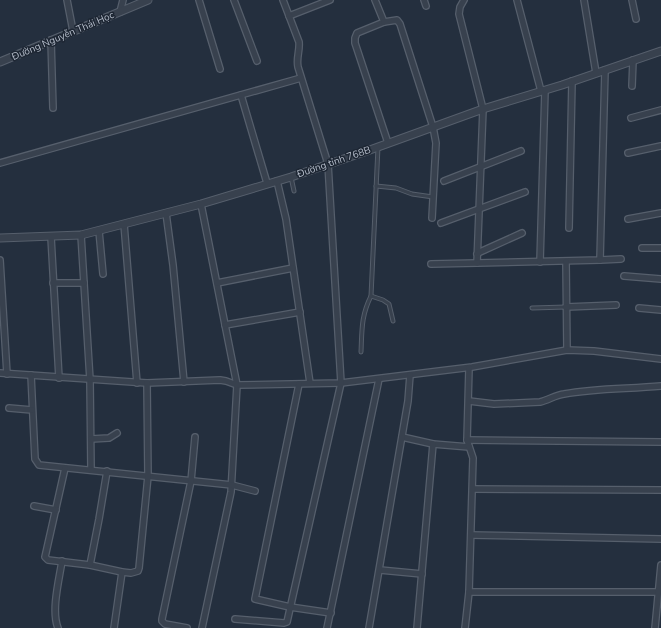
<svg xmlns="http://www.w3.org/2000/svg" width="661" height="628" viewBox="0 0 661 628" font-family="'Nunito Sans',sans-serif">
<style>
.lines{fill:none;stroke-linecap:round;stroke-linejoin:round}
.service-casing{stroke:#565f6c;stroke-width:5}
.minor-casing{stroke:#565f6c;stroke-width:8}
.tertiary-casing{stroke:#565f6c;stroke-width:9}
.service{stroke:#38414e;stroke-width:3}
.minor{stroke:#38414e;stroke-width:5.5}
.tertiary{stroke:#38414e;stroke-width:7}
.labels{text-anchor:middle;dominant-baseline:central;stroke-width:3;stroke-linejoin:round;paint-order:stroke}
.street-label{font-size:10px;fill:#b4bcc9;stroke:#1d2633}
</style>
<rect width="100%" height="100%" fill="#242f3e"/>
<g class="lines">
<!-- service casing -->
<g class="service-casing">
<g id="service">
<polyline points="291,177 294,191"/>
<polyline points="376,186 396,188 412,194 433,197"/>
<polyline points="371,296 383,300 389,304 393,321"/>
<polyline points="532,308 566,307"/>
<path d="M361 352C362 330 361 316 371 296L378 147"/>
</g>
</g>
<!-- minor casing -->
<g class="minor-casing">
<g id="minor">
<polyline points="67,0 73,31"/>
<polyline points="199,0 220,69"/>
<polyline points="234,0 257,61"/>
<polyline points="375,0 384,22 357,33 355,38 355,43 388,143"/>
<polyline points="424,0 426,6"/>
<polyline points="464,0 460,7 459,14 483,109 477,263 600,260 605,70"/>
<polyline points="517,0 541,91"/>
<polyline points="584,0 596,73"/>
<polyline points="632,0 636,19"/>
<polyline points="120,12 123,0"/>
<polyline points="289,16 330,0"/>
<polyline points="384,22 397,20 400,24 433,127 436,143 432,218"/>
<polyline points="51,40 53,108"/>
<polyline points="632,86 633,60"/>
<polyline points="241,95 267,183"/>
<polyline points="631,118 661,110"/>
<polyline points="628,153 661,146"/>
<polyline points="0,163 301,78"/>
<polyline points="277,181 286,219 310,383"/>
<polyline points="444,181 521,151"/>
<polyline points="201,204 237,385 231,492 202,628"/>
<polyline points="166,213 173,265 184,382"/>
<polyline points="628,219 661,213"/>
<polyline points="441,223 525,192"/>
<polyline points="124,224 137,383"/>
<polyline points="569,228 572,81"/>
<polyline points="99,231 103,274"/>
<polyline points="81,235 90,380 91,470"/>
<polyline points="51,237 59,378"/>
<polyline points="642,248 661,248"/>
<polyline points="477,254 480,252 522,233"/>
<polyline points="0,260 7,374"/>
<polyline points="600,260 621,259"/>
<polyline points="540,262 545,90"/>
<polyline points="566,262 567,350"/>
<polyline points="431,264 477,263"/>
<polyline points="624,276 661,279"/>
<polyline points="53,283 84,283"/>
<polyline points="217,283 293,268"/>
<polyline points="566,307 616,305"/>
<polyline points="639,308 661,310"/>
<polyline points="225,325 300,312"/>
<polyline points="0,373 147,383 220,380 226,381 237,385 341,383 472,367 567,350 594,351 661,359"/>
<polyline points="31,375 35,459 39,465 232,485 255,491"/>
<polyline points="299,384 255,599 290,607 331,613"/>
<path d="M469 401 494 404 540 402C549 400 555 395 564 394 596 388 629 389 661 386"/>
<polyline points="9,408 32,410"/>
<polyline points="402,437 433,444 469,447"/>
<polyline points="91,439 109,438 117,433"/>
<polyline points="467,440 661,442"/>
<polyline points="65,468 45,557 48,560 90,565 122,572 131,573 138,571 139,568 148,476 147,383"/>
<polyline points="473,489 661,490"/>
<polyline points="34,506 56,510"/>
<polyline points="471,535 661,539"/>
<polyline points="90,565 99,519 107,471"/>
<polyline points="380,570 422,574"/>
<polyline points="469,592 658,592"/>
<path d="M235 619 284 623 287 622 341 383 328 164 298 67C296 58 300 51 299 42L283 0"/>
<path d="M58 628C51 611 59 580 62 561"/>
<polyline points="114,628 122,572"/>
<polyline points="187,628 165,624 162,621 162,619 191,481 195,437"/>
<polyline points="327,628 379,379"/>
<polyline points="369,628 408,401 410,375"/>
<polyline points="417,628 433,444"/>
<polyline points="465,628 469,592 473,458 467,440 469,368"/>
<polyline points="655,628 661,565"/>
</g>
</g>
<!-- tertiary casing -->
<g class="tertiary-casing">
<g id="tertiary">
<polyline points="0,62 148,0"/>
<polyline points="0,238 81,235 201,204 291,177 367,151 483,109 562,85 661,51"/>
</g>
</g>
<!-- service -->
<use href="#service" class="service"/>
<!-- minor -->
<use href="#minor" class="minor"/>
<!-- tertiary -->
<use href="#tertiary" class="tertiary"/>
</g>
<g class="labels">
<!-- street labels -->
<g class="street-label">
<text transform="translate(63 36) rotate(-23)">Đường Nguyễn Thái Học</text>
<text transform="translate(334 162) rotate(-19)">Đường tỉnh 768B</text>
</g>
</g>
</svg>
